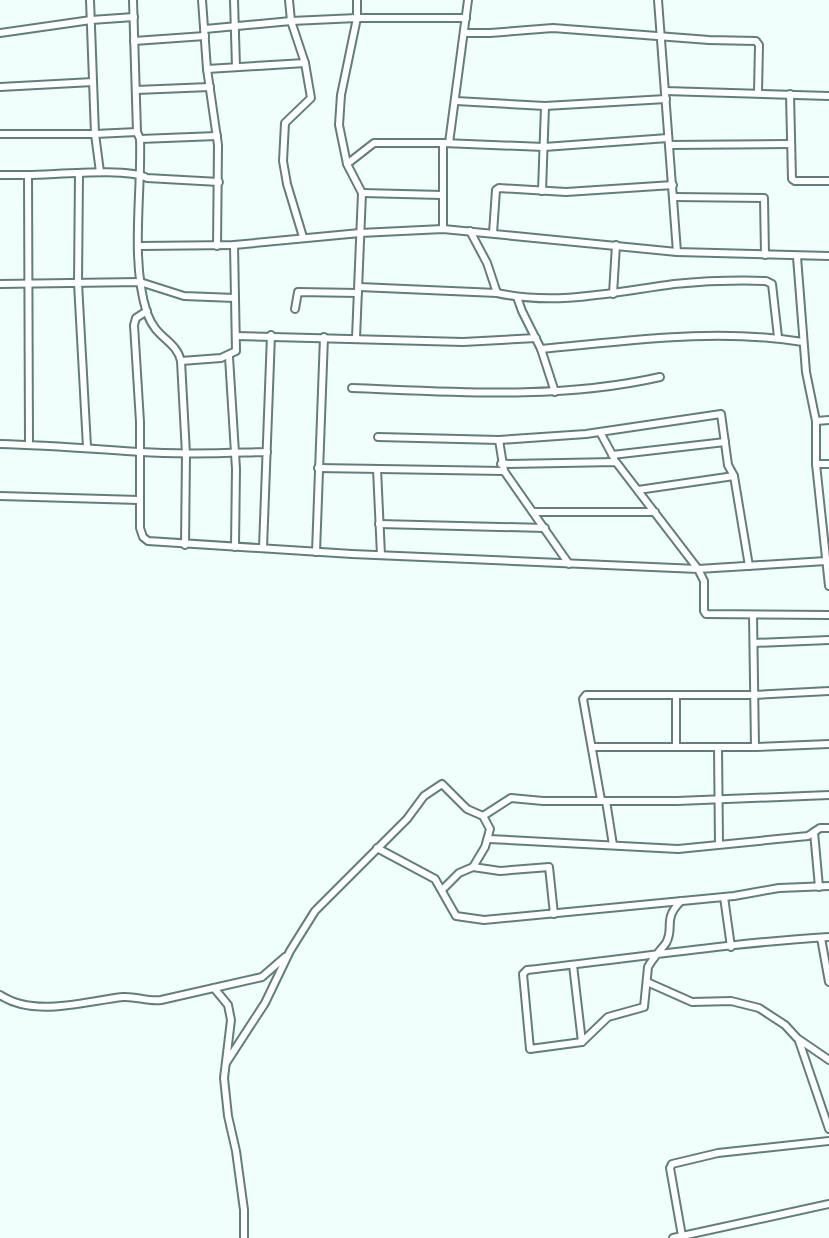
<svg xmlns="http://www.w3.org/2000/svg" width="829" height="1238" viewBox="0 0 829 1238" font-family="'Exo 2',sans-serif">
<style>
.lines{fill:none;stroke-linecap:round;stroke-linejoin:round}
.minor-casing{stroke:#607f7c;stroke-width:10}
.minor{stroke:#fff;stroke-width:6}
</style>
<rect width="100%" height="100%" fill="#f0fefc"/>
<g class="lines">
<!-- minor casing -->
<g class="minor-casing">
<g id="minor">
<polyline points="90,0 95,134 100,172"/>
<path d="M133 0 137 132 140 139C142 194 130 260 147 313 156 339 176 340 181 361L186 454 185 545"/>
<polyline points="202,0 207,69 218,145 217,246"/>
<polyline points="234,0 236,67"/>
<polyline points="289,0 291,21 305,63 311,98 285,123 283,161 287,184 303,237"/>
<polyline points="658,0 677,252"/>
<polyline points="205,29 291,21 357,18 466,18"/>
<polyline points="0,33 91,20 134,17"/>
<polyline points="464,33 490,33 553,28 709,40 756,41 759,45 758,92"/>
<polyline points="134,41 205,36"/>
<polyline points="207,69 305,63"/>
<polyline points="0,87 93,82"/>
<polyline points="136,90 210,87"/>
<polyline points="665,91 829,96"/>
<polyline points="790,94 792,179 795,181 829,181"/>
<polyline points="456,101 545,106 666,99"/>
<polyline points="0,134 95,134 137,132"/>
<polyline points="140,139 217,136"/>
<polyline points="449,143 468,0"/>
<polyline points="669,145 791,144"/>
<polyline points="347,164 374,143 443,143 544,147 668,138"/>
<polyline points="0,175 28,175 29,444"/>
<path d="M28 175C53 175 128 167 147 178L219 182"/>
<polyline points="79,175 78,283 87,447"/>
<polyline points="542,191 545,106"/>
<polyline points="362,193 442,195"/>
<polyline points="674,197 764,198 765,255"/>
<polyline points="443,229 443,143"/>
<polyline points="470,231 487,263 497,293"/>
<polyline points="493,233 496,190 499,188 566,192 673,185"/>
<polyline points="140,246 234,245 360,233 443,229 677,252 829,256"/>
<polyline points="797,257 806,372 816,421 816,464 829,586"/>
<polyline points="0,284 140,282 184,296 235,298"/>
<path d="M359 287 497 293C557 306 614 292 674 284 705 281 736 280 766 281L772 284 778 337"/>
<polyline points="613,294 616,245"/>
<polyline points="517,297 522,311 541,349 555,392"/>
<polyline points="295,309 298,292 358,293"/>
<polyline points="147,311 136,318 134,325 140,422 140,528 143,537 148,541 352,554 698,569 704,581 704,611 706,614 829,615"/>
<polyline points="236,336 463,342 536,338"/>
<polyline points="356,338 362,193 347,164 339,125 341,95 357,18 357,0"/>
<path d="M541 349C628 341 715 328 803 342"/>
<polyline points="229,357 236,469 235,547"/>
<polyline points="181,361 221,358 236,351 234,245"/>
<path d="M352 388C455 392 559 400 660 377"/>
<polyline points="816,421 829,420"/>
<polyline points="600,432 614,458"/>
<polyline points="378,437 499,440 586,434 721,414 728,465 734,476 749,566"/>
<polyline points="499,440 504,471 569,564"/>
<path d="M0 444C47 445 94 449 141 452 183 455 225 453 267 452"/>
<polyline points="612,455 725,442"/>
<polyline points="501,464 616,462 698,569 826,561"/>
<polyline points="816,464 829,464"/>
<polyline points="318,468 504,471"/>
<polyline points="377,469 381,555"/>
<polyline points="638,490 734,476"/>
<polyline points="0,496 139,500"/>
<polyline points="533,512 655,512"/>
<polyline points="379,524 545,528"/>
<polyline points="263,548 271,335"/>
<polyline points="316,552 324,337"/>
<polyline points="753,615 755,747"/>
<polyline points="754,643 829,640"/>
<polyline points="676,695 676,747"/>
<polyline points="593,747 755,747 829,744"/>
<polyline points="718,747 719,844"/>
<polyline points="601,800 583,699 586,695 754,695 829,691"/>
<polyline points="606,801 613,845"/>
<polyline points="483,816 511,798 543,801 677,801 829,795"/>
<polyline points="814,832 819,887"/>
<polyline points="489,839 678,849 808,836 820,828 829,828"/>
<polyline points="377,848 435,879 456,916 484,920 734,896 779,888 829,886"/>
<polyline points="473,867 500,871 549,867 554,914"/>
<polyline points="724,897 731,947"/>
<path d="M681 901C662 920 675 927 666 943 660 951 653 958 648 967L644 1007 608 1017 582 1042 530 1049 523 974 527 970C627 959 728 943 829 937"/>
<polyline points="821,938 829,982"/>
<polyline points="573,965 582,1042"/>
<polyline points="647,982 692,1002 731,1001 759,1008 785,1025 797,1038 829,1060"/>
<polyline points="214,988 228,1005 231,1020 224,1078 228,1116 236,1151 244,1210 244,1238"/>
<path d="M0 995C35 1018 85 1001 123 997 136 996 148 1002 161 1000L262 977 285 957"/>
<polyline points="799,1041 829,1129"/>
<polyline points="226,1063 265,1003 290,951 315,911 407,819 424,796 442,784 467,809 483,816 490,829 485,847 473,867 459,873 442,890"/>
<polyline points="682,1236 670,1168 672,1164 718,1153 829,1141"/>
<polyline points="673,1238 829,1204"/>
</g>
</g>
<!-- minor -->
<use href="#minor" class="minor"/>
</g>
</svg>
